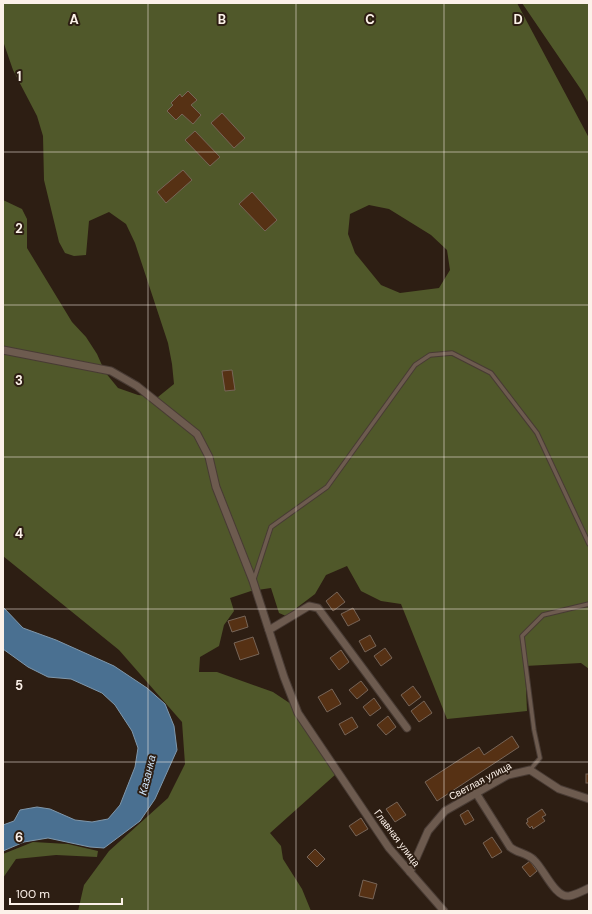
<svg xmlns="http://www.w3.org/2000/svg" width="592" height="914" viewBox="0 0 592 914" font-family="'DM Sans',sans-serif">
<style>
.forest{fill:#50582a;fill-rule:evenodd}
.water{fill:#4a7091;stroke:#7f97ab}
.building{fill:#563114;stroke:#776558}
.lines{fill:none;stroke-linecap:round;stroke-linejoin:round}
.service-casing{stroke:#483b34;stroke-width:5.5}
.minor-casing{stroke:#483b34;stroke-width:9}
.service{stroke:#6d5b4f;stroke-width:3.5}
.minor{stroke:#6d5b4f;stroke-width:7}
.grid{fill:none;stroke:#fcf1e9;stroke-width:1;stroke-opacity:0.55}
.labels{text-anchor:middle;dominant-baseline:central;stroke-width:4;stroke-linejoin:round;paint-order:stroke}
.street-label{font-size:10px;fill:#fcf1e9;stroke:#2d1e13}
.water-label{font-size:11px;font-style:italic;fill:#cfe6fc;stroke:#2d1e13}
.grid-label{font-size:13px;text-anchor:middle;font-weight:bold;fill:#fcf1e9;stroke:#2d1e13;stroke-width:4;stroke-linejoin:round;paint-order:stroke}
</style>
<rect width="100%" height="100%" fill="#2d1e13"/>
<!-- forest -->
<g class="forest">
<path d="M3 3H517L589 138V669L581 663 525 666 527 711 447 719 401 604 381 601 361 591 347 566 326 575 315 594 286 616 279 613 271 588 251 591 230 598 234 611 224 625 219 646 200 657 199 672H217L273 692 291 704 302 725 336 774 270 833 281 846 283 859 302 889 311 911H78L84 885 109 851 168 798 185 764 182 722 119 650 3 556V200L22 209 27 219V248L72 322 86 337 97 354 105 372 118 388 138 395 158 397 174 384 172 364 168 343 135 243 126 224 109 212 89 221 86 255 74 256 65 253 59 242 44 180 43 136 37 116 13 70 3 41ZM369 205 389 209 431 235 447 250 450 270 439 288 400 293 381 285 355 253 348 234 350 214Z"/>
<polygon points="522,3 589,3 589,104 582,91"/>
<polygon points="33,842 68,844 98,851 97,857 56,855 16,859 3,878 3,854"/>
</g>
<!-- water -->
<polygon class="water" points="3,607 23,628 56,640 114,666 147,688 165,704 174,726 177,750 155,799 140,821 104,848 90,847 48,838 24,842 3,851 3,825 14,821 20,810 37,807 50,809 75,820 92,822 108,819 120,805 135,767 138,748 132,731 115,705 102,693 71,679 48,677 28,667 3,649"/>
<!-- building -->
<g class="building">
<polygon points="188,91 197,100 191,105 201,115 193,124 182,114 176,120 167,111 173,105 171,103 180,94 182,97"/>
<polygon points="222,113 245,138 234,148 211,123"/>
<polygon points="195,131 220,157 210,166 185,140"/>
<polygon points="183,170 192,180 166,203 157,192"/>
<polygon points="252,192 277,220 265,231 239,204"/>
<polygon points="232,370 235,390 225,391 222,371"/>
<polygon points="337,592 345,602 333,611 326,601"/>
<polygon points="353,608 360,620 348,626 341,614"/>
<polygon points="245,616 248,627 232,632 228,621"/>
<polygon points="370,635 376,646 365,652 359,641"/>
<polygon points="253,637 259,654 240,660 234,643"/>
<polygon points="385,648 392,658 381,666 374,656"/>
<polygon points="341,650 349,662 339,670 330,658"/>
<polygon points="361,681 368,690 357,699 349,690"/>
<polygon points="413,686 421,697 409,706 401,695"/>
<polygon points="332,689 341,704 327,712 318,697"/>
<polygon points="374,698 381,708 370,716 363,707"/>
<polygon points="424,701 432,713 419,722 411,711"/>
<polygon points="388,716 396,727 386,735 377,725"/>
<polygon points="352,717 358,727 345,735 339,724"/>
<polygon points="512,736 519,747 437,801 425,782 479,747 484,755"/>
<rect x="586" y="774" width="3" height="9"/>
<polygon points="397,802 406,815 395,822 386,809"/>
<polygon points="542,809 546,815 542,817 545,821 533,829 532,826 530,828 526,823 528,822 527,819"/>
<polygon points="468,810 474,820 465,825 460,815"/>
<polygon points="361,818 368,829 356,836 349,826"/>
<polygon points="492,837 502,852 492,858 483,843"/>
<polygon points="315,849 325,859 317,867 307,857"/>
<polygon points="530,861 537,871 530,877 522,867"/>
<polygon points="363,880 377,884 373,899 359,896"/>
</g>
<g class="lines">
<!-- service casing -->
<g class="service-casing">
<g id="service">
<polyline points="254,579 271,527 327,487 415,365 430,355 452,353 491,373 537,433 589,544"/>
<polyline points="530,770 540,758 534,730 522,636 543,615 589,604"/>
</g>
</g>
<!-- minor casing -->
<g class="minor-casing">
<g id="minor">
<polyline points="3,350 111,371 137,386 197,434 209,457 216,487 253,581 284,677 298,713 389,848 444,911"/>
<polyline points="269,630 309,606 318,608 407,728"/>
<path d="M476 793 510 847C517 853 527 853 534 860 544 869 555 898 569 896 575 895 583 891 589 888"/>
<polyline points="410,872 428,831 445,811 508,775 530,770 559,789 589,799"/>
</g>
</g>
<!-- service -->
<use href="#service" class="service"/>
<!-- minor -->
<use href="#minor" class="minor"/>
</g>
<!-- grid -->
<path class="grid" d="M148 3V911M296 3V911M444 3V911M3 152H589M3 305H589M3 457H589M3 609H589M3 762H589"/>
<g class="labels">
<!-- street labels -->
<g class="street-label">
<text transform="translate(480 781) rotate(-28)">Светлая улица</text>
<text transform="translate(397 838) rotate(53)">Главная улица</text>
</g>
<!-- water labels -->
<g class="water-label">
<text transform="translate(147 775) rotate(-76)">Казанка</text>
</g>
</g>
<g class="grid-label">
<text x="74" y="24">A</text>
<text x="222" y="24">B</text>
<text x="370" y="24">C</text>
<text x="518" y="24">D</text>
<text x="19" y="81">1</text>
<text x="19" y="233">2</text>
<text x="19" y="385">3</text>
<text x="19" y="538">4</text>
<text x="19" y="690">5</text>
<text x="19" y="842">6</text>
</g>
<!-- border -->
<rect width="592" height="914" fill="none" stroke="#fcf1e9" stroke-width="8"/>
<!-- scale -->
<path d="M10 898v6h112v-6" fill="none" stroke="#fcf1e9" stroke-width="2"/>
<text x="16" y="898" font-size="12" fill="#fcf1e9" stroke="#2d1e13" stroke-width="3" paint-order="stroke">100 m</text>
</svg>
